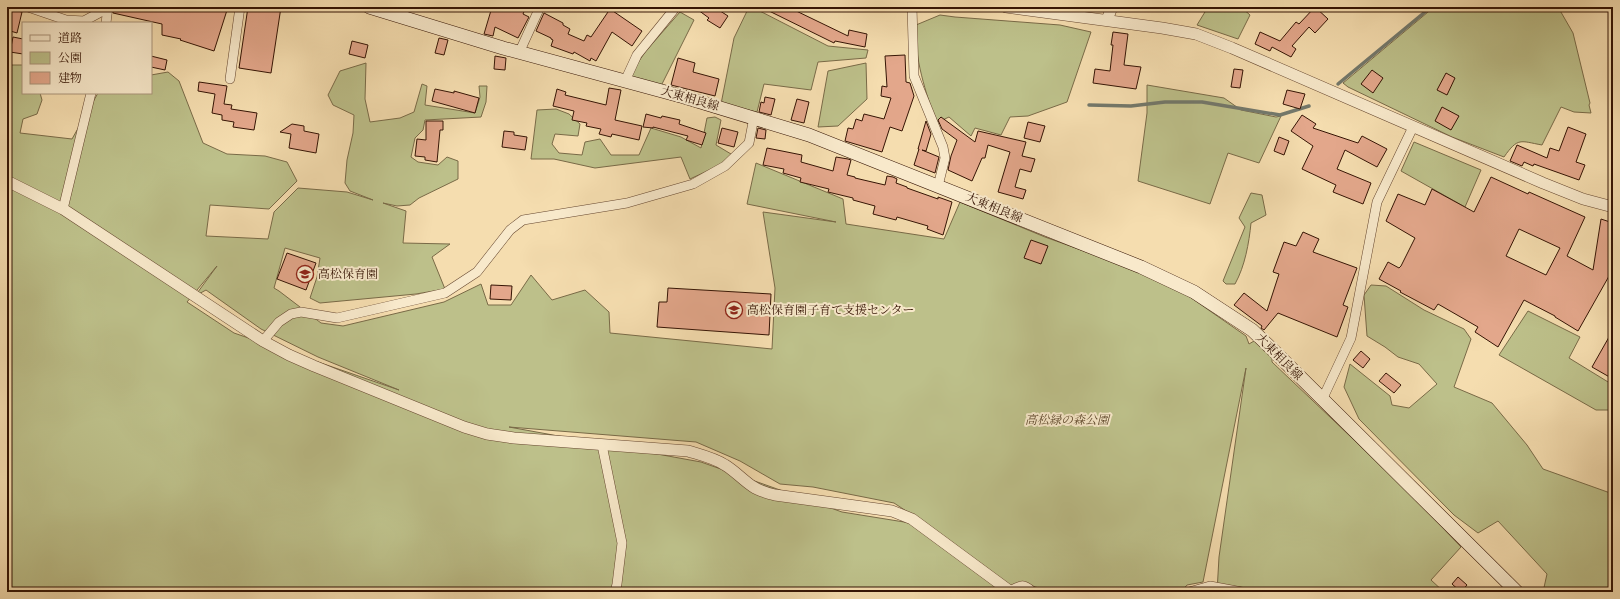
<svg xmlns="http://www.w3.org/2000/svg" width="1620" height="599" viewBox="0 0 1620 599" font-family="'Libre Bodoni','Noto Serif JP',serif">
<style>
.green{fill:#bdc08a;stroke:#796a47;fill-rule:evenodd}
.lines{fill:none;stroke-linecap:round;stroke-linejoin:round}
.stream{stroke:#73786b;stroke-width:3.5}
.building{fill:#e3a78b;stroke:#351404;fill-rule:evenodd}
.minor-casing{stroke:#65462f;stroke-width:10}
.tertiary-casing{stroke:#65462f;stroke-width:12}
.secondary-casing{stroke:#351404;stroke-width:14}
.minor{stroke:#f8e9cb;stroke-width:9}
.tertiary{stroke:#f8e9cb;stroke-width:11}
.secondary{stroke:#f8e9cb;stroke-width:13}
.labels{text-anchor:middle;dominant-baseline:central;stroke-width:4;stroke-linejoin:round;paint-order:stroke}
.street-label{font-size:12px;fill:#351404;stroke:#f8e9cb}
.poi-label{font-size:12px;fill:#351404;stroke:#f8e9cb;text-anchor:start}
.park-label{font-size:12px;font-style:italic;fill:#5e482c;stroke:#f8e9cb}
</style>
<rect width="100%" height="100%" fill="#f5ddaf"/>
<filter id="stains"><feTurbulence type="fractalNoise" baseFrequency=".005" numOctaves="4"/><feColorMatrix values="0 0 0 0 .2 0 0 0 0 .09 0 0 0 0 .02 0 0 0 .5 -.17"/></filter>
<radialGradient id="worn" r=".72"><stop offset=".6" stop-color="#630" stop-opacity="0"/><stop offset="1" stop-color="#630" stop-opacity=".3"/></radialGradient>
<!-- green -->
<g class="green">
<polygon points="749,7 752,7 828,46 868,50 866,58 818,62 811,90 764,84 757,112 721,104 734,38"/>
<polygon points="1208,7 1241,7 1250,15 1238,39 1197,25"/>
<path d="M1434 7H1558L1573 33 1590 103 1589 105 1591 113 1574 112 1561 107 1542 145C1520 141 1518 137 1504 157L1452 137 1348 87 1343 83Z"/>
<polygon points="680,12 694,20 660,88 628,78 645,52"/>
<path d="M940 15 955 17 1060 25 1091 32 1067 102 1028 116 1010 117 1001 135 975 128 971 136 949 117 936 123C926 92 914 59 916 25Z"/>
<path d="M366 63 365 99 370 122 400 118 414 112 422 84 427 86 425 105 475 113 480 97 479 86H487L486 102 481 117 425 120 423 130 415 138 411 157 418 162 438 165 447 157 458 161V179L419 198 410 205 397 206 383 203 406 211 403 243 450 244 432 257 445 289 416 294 320 303 310 298 317 277 320 258 285 248 274 288 279 291 321 323 343 326 444 302 481 284 488 305H511L531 275 552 300 585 290 609 312 610 333 772 349 775 288 763 212 836 222 747 204 756 163 843 199 846 224 944 239 960 202 1045 237 1134 269 1187 295 1246 336 1249 344 1254 341 1272 353V362L1410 493 1461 547 1431 580 1444 592H1217L1219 557 1246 368 1203 582 1187 585 1181 592H1043L1039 588 1032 586 1033 592H7V65H23V93H40L42 100 37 114 23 119 20 133 72 139 98 93H151V75L168 72 179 81 203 143 227 154 265 156 287 162 297 181 269 209 210 205 206 236 268 239 274 212 298 188 347 192 373 200 350 191 345 183 347 160 353 133 354 115 333 105 328 95 340 71ZM217 266 195 296 206 290 261 329 318 357 399 390 234 333 187 302ZM509 427 696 442 740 461 780 484 813 487 894 503 929 526 842 512 701 462Z"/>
<polygon points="866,63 867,99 838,126 818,127 828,71"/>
<polygon points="1147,85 1224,98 1241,110 1276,117 1281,116 1259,163 1228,153 1210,204 1138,181 1147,113"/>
<polygon points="556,109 569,114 580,124 578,136 555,134 552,144 559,153 582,155 585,142 600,139 611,155 639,155 651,128 681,137 701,148 707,118 715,117 721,120 716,145 731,154 720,165 690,179 681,157 595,168 554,159 531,159 537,110"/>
<polygon points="1414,142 1481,170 1465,207 1401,171"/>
<path d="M1251 193 1262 195 1266 215 1251 223C1249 243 1245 266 1235 284H1226L1223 281 1245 227 1239 218Z"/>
<polygon points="1371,285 1386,286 1424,310 1464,329 1471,339 1454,387 1492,403 1527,445 1543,469 1613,494 1613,592 1543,592 1547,574 1498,521 1478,533 1454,515 1359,419 1344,387 1350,364 1390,396 1392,405 1409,408 1437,384 1419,364 1398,357 1385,347 1367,336 1364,295"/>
<polygon points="1528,311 1580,337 1569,358 1613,385 1613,410 1596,410 1499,355"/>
</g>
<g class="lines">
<!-- stream -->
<g class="stream">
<polyline points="1338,84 1431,7"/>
<polyline points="1089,105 1131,106 1165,102 1202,102 1280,115 1309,106"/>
</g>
</g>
<!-- building -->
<g class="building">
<polygon points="114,7 228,7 214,51 180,40 181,39 162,35 162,24 113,13"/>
<polygon points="248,7 281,7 271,73 239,68"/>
<polygon points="492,7 526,7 523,14 529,17 518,38 495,27 493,36 484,34"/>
<polygon points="694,7 714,7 728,16 720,28 707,20 709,18"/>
<polygon points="761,7 788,7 848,36 849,30 867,34 865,47 835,41 834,43"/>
<polygon points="1315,7 1328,19 1315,33 1309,27 1292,46 1296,49 1291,57 1272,47 1270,51 1255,44 1260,32 1280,41 1296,22 1299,24"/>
<polygon points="610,9 642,31 632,46 612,32 596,61 591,58 590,61 574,52 573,54 551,46 553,40 551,39 551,38 536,31 544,13 563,23 563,25 570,29 568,34 584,41 587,35 591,37"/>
<polygon points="12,10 22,12 17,33 7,30 8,17 11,17"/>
<polygon points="1113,32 1128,34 1124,65 1141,67 1136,89 1093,83 1095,69 1110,71 1113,45 1111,45"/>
<polygon points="13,37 23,39 23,54 10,52"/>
<polygon points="439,38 448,40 444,55 435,53"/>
<polygon points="352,41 368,45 365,58 349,54"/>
<polygon points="905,55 906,82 910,83 914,96 902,131 890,127 882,152 845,141 848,128 853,129 856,119 862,121 864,114 884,119 891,98 881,96 882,86 887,87 885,56"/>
<polygon points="151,56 167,60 165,70 151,67"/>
<polygon points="495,56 506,58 505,70 494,69"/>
<polygon points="678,58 695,63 693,72 719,79 715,96 671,85"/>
<polygon points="1234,69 1243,70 1240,88 1231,87"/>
<polygon points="1372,70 1383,78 1373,93 1361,84"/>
<polygon points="1446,73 1455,78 1447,95 1437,90"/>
<polygon points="199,82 227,86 224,104 232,105 231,109 257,113 254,130 233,127 234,122 222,120 222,115 212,113 215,94 198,91"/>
<polygon points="609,88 621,90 615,120 642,126 639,140 612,134 611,137 599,134 601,129 586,126 587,123 572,120 574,111 553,106 557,89 566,92 565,95 606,105"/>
<polygon points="435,89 454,93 454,91 479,98 475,113 432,101"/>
<polygon points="1287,90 1305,94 1300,109 1283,104"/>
<polygon points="765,97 775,99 771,115 759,112 761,102 764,103"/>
<polygon points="797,99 809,102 804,123 791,120"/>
<polygon points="1442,107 1459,116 1451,130 1435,121"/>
<polygon points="646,114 661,118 662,116 680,120 679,124 706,133 702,145 686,140 688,136 653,127 653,128 643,127"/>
<polygon points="1302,115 1316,124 1313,128 1358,143 1362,136 1387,149 1377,167 1345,150 1337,169 1371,183 1363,204 1333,192 1336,185 1302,169 1313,146 1291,131"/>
<polygon points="941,117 975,142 978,131 1026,142 1022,156 1035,159 1031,172 1020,169 1015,187 1026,190 1023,199 998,192 1010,152 988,145 985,158 982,158 972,181 948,170 951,156 957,140 942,129 938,120"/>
<polygon points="426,121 443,121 443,130 440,130 437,162 425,160 425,157 415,156 417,139 426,140"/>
<polygon points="926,121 931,134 926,151 922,150 939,157 935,173 914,165 919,149 918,149"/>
<polygon points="1028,122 1045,126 1040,142 1024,138"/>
<polygon points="292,124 304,126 304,131 319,134 316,153 289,148 291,134 280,132"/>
<polygon points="1568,127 1586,134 1576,162 1585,165 1579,180 1534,164 1533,166 1524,162 1522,166 1510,161 1517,145 1547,158 1550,148 1559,151"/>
<polygon points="722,128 738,132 734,147 718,143"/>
<polygon points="758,128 766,130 765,139 756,138"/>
<polygon points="504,131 514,132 514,135 527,137 525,150 502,147"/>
<polygon points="1279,137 1289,141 1284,155 1274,151"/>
<polygon points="767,148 802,155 801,162 833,171 836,157 848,159 851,160 847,175 855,177 855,178 885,185 887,176 893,177 897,179 896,183 907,187 907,188 938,199 938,197 952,202 943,235 927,229 928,226 897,217 896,220 873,214 875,206 853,200 853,198 828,192 829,189 800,182 801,178 783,173 784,169 763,165"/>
<path d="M1491 177 1528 194 1529 192 1585 217 1567 256 1593 270 1601 219 1613 223V269L1578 331 1555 317V316L1524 300 1498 347 1475 332 1478 327 1438 304 1434 310 1400 292 1401 291 1379 279 1388 262 1399 268 1401 266 1415 238 1386 221 1398 194 1425 205 1432 189 1474 212ZM1519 229 1560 248 1546 275 1506 256Z"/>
<polygon points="1303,232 1319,239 1313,252 1357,268 1343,305 1348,307 1337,337 1278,313 1264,330 1261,328 1262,326 1234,305 1244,293 1267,311 1279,274 1273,272 1284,242 1296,246"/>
<polygon points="1031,240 1048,246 1041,264 1024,258"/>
<polygon points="287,253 316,263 306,290 277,279"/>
<polygon points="491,285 512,286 511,300 490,299"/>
<polygon points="668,288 771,294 769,335 657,327 659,302 667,302"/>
<polygon points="1613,330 1613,379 1592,367"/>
<polygon points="1361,351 1370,359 1363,368 1353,360"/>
<polygon points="1386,373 1401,385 1394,393 1379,381"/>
<polygon points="1458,577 1467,585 1461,592 1452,584"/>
</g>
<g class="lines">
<!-- minor casing -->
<g class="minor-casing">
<g id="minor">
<polyline points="28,7 66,20 84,21 108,8"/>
<polyline points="912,7 914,76 943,147 945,158 938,186"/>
<polyline points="106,23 108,7"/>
<polyline points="519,53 540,7"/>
<polyline points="230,79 240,7"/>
<polyline points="625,81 637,55 676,7"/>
<polyline points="63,209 91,93"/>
<polyline points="263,341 279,322 291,314 301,312 337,318 445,293 477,272 510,230 523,220 627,203 693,184 725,166 749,143 754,117"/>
<polyline points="1322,400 1351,338 1377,202 1413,127"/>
<polyline points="602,445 622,543 617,584 615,592"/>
<path d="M1010 591C1021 585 1023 583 1033 592"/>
<polyline points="1189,592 1210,586 1242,592"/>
</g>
</g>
<!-- tertiary casing -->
<g class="tertiary-casing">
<g id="tertiary">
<polyline points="1006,7 1162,28 1196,34 1232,48 1543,183 1583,199 1613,207"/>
<polyline points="1107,20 1112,7"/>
<path d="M7 181 63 209 263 341 289 355 314 366 464 427 487 434 514 438 688 451C701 455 714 458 725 465 735 471 743 480 752 486 759 491 767 493 775 495L892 511 912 519 1011 592"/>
</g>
</g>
<!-- secondary casing -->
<g class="secondary-casing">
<polyline id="secondary" points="369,7 503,48 684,97 809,135 1141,267 1194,292 1252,330 1273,350 1517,592"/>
</g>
<!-- minor -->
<use href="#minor" class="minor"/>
<!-- tertiary -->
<use href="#tertiary" class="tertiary"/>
<!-- secondary -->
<use href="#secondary" class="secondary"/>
</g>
<!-- icons -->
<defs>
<g id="school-ring" transform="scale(0.9)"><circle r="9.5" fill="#f8e9cb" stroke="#8f2418" stroke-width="1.5"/><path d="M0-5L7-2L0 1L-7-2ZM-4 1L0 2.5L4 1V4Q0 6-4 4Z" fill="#8f2418"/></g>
</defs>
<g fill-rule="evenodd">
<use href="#school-ring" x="305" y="274"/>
<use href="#school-ring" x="734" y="310"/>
</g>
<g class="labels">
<!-- street labels -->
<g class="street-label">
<text transform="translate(690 99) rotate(16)">大東相良線</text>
<text transform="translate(994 208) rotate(22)">大東相良線</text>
<text transform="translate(1279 357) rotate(45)">大東相良線</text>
</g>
<!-- poi labels -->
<g class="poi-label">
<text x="318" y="274">高松保育園</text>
<text x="747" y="310">高松保育園子育て支援センター</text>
</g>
<!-- park labels -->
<g class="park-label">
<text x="1067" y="420">高松緑の森公園</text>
</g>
</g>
<!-- margin -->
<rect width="1620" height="599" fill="none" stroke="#f5ddaf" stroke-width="24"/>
<rect x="8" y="8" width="1604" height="583" fill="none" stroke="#351404" stroke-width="2"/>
<rect x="12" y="12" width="1596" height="575" fill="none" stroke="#351404"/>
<!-- legend -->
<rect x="22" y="22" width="130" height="72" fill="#f8e9cb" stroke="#aa947b"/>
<rect x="30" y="35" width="20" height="6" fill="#f8e9cb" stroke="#aa947b"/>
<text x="58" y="42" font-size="12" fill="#351404">道路</text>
<rect x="30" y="52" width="20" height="12" fill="#bdc08a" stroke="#aa947b"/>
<text x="58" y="62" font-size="12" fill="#351404">公園</text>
<rect x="30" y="72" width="20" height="12" fill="#e3a78b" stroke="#aa947b"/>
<text x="58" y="82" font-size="12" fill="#351404">建物</text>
<rect width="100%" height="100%" filter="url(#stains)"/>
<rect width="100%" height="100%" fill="url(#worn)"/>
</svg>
